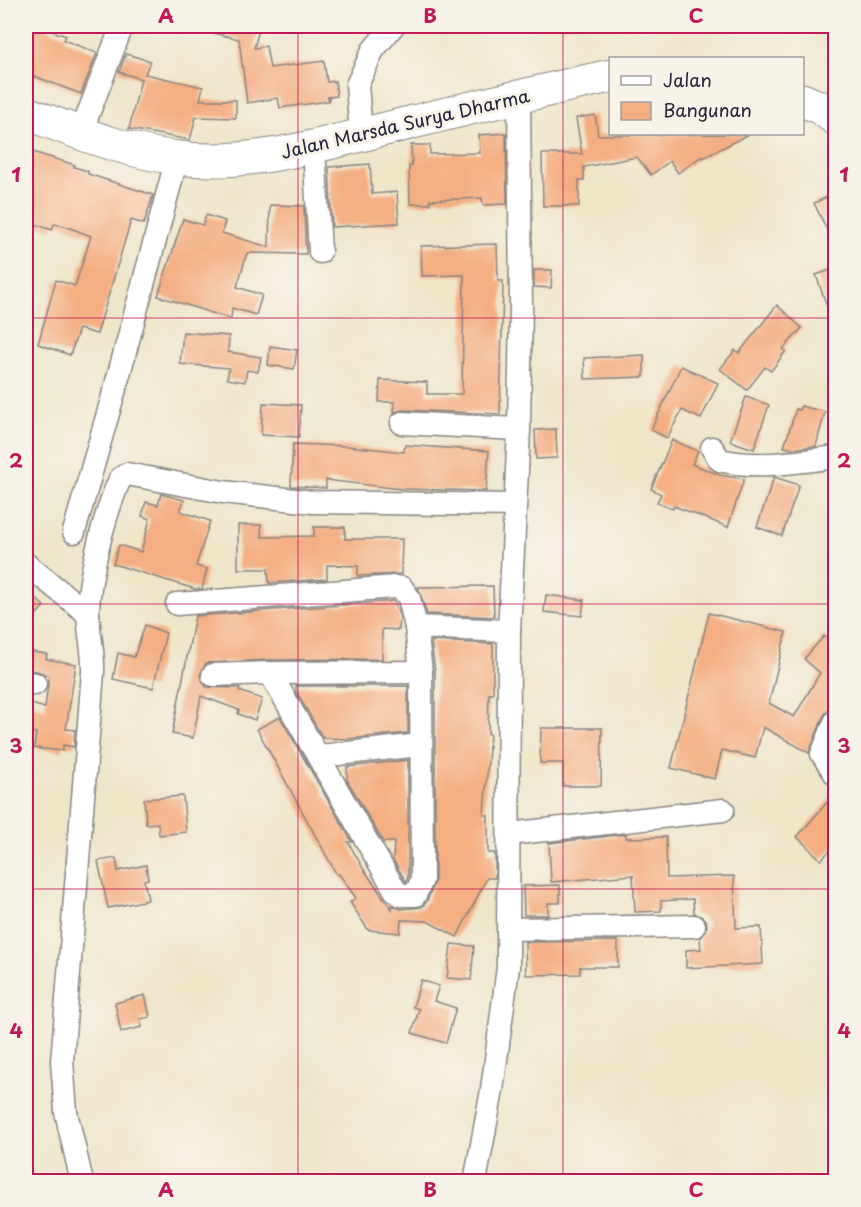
<svg xmlns="http://www.w3.org/2000/svg" width="861" height="1207" viewBox="0 0 861 1207" font-family="'Playpen Sans',sans-serif">
<style>
.building{fill:#f4ae82}
.lines{fill:none;stroke-linecap:round;stroke-linejoin:round}
.minor-casing{stroke:#888482;stroke-width:25}
.highway-casing{stroke:#888482;stroke-width:35}
.minor{stroke:#fff;stroke-width:22}
.highway{stroke:#fff;stroke-width:33}
.grid{fill:none;stroke:#c2185b;stroke-width:1.5;stroke-opacity:0.55}
.labels{text-anchor:middle;dominant-baseline:central;stroke-width:6;stroke-linejoin:round;paint-order:stroke}
.street-label{font-size:18px;fill:#22223b;stroke:#f7f3e8}
.neatline{fill:none;stroke:#c2185b;stroke-width:2}
.grid-label{font-size:20px;text-anchor:middle;font-weight:bold;fill:#c2185b}
</style>
<rect width="100%" height="100%" fill="#f7f3e8"/>
<filter id="ink" filterUnits="userSpaceOnUse"><feTurbulence type="fractalNoise" baseFrequency=".0167" numOctaves="2"/><feDisplacementMap in="SourceGraphic" scale="12" xChannelSelector="R" yChannelSelector="G"/><feConvolveMatrix kernelMatrix="1 2 1 2 8 2 1 2 1" color-interpolation-filters="sRGB"/></filter>
<filter id="wash" filterUnits="userSpaceOnUse"><feTurbulence type="fractalNoise" baseFrequency=".008" numOctaves="4" result="noise"/><feDisplacementMap in="SourceGraphic" scale="24" xChannelSelector="R" yChannelSelector="G"/><feGaussianBlur stdDeviation="1.35" result="paint"/><feColorMatrix in="noise" values="0 0 0 0 0 0 0 0 0 0 0 0 0 0 0 0 0 1.4 0 .05"/><feComposite in="paint" operator="in"/></filter>
<g filter="url(#wash)">
<rect width="100%" height="100%" fill="#efe6ca"/>
<g id="blocks">
<!-- building -->
<g class="building">
<polygon points="26,26 39,26 66,36 64,40 97,53 81,94 26,73"/>
<polygon points="205,26 260,26 254,48 266,46 270,68 324,61 327,82 335,81 337,96 328,97 329,101 280,108 278,98 247,103 239,39 204,31"/>
<polygon points="126,54 150,61 145,74 203,87 200,100 236,100 236,118 196,117 190,140 129,129 141,79 119,72"/>
<polygon points="595,115 598,135 749,134 703,158 702,156 678,173 670,161 651,175 637,157 584,167 584,180 579,180 579,206 543,206 542,154 582,154 576,118"/>
<polygon points="506,133 507,204 483,205 482,198 430,200 430,204 410,204 409,166 412,166 411,145 430,145 430,154 480,153 479,135"/>
<polygon points="26,150 75,165 74,167 88,171 88,174 153,195 144,224 131,220 97,334 79,329 70,355 38,344 56,280 75,286 91,236 65,226 54,224 52,230 26,221"/>
<polygon points="370,164 372,194 397,192 399,223 332,227 329,167"/>
<polygon points="836,193 836,249 814,203"/>
<polygon points="270,205 304,206 306,254 247,253 237,287 262,295 256,315 232,308 231,319 158,296 183,219 203,225 206,215 225,221 222,233 269,247"/>
<polygon points="497,244 498,281 503,281 500,414 403,410 394,412 395,402 379,402 380,380 427,382 427,394 462,394 464,275 422,276 421,246"/>
<polygon points="836,268 836,324 833,324 816,275"/>
<polygon points="534,270 552,270 551,288 534,287"/>
<polygon points="777,305 802,328 783,349 786,351 771,371 765,367 747,390 720,369 735,350 739,353"/>
<polygon points="183,332 229,336 228,352 261,357 258,372 247,370 245,382 227,379 229,368 180,364"/>
<polygon points="270,346 297,350 294,369 268,365"/>
<polygon points="644,355 644,377 585,379 584,358"/>
<polygon points="681,366 718,383 701,419 682,410 667,438 651,430"/>
<polygon points="746,397 769,405 754,449 730,441"/>
<polygon points="263,403 301,405 299,437 261,435"/>
<polygon points="801,406 825,412 816,446 792,449 784,447 796,409 799,410"/>
<polygon points="556,429 557,458 536,459 535,430"/>
<polygon points="672,440 698,451 692,464 720,475 744,479 728,527 674,506 673,509 657,502 661,494 651,489"/>
<polygon points="293,444 348,446 404,452 405,445 489,451 486,491 401,489 326,480 326,488 291,486"/>
<polygon points="774,477 799,485 782,536 757,527"/>
<polygon points="161,494 184,500 180,511 210,521 196,566 207,569 202,589 195,589 113,564 119,545 141,552 150,519 142,516 146,502 158,505"/>
<polygon points="238,525 261,525 262,537 314,536 314,527 345,527 345,539 402,539 401,574 358,576 358,566 327,565 327,579 269,583 268,569 238,569"/>
<polygon points="493,586 494,617 427,614 418,587"/>
<polygon points="26,589 44,606 26,626"/>
<polygon points="546,595 584,600 582,616 544,612"/>
<polygon points="394,601 400,617 399,630 382,629 382,659 270,660 206,663 200,675 206,687 240,688 239,691 262,699 255,720 238,714 239,710 201,696 193,738 172,734 195,616"/>
<polygon points="709,613 786,632 769,703 794,717 820,673 804,659 824,636 836,646 836,671 828,679 836,684 836,703 824,715 809,753 763,727 755,758 722,750 715,779 671,768"/>
<polygon points="145,625 166,633 153,688 113,679 118,653 134,657"/>
<polygon points="431,641 493,644 493,694 489,694 488,734 490,734 484,815 488,815 488,853 495,853 495,878 487,878 457,937 427,921 401,920 400,933 368,930 350,902 356,898 339,874 337,875 257,729 280,717 352,842 348,842 363,868 383,897 392,909 392,905 401,909 422,907 427,901 435,880 435,672"/>
<polygon points="26,651 47,654 46,659 76,664 66,729 75,730 74,747 63,745 63,751 34,748 36,733 26,731 28,703 45,708 49,676 37,671 26,670"/>
<polygon points="296,686 408,686 408,733 347,739 323,738 296,691"/>
<polygon points="541,728 602,728 601,786 563,786 563,763 540,763"/>
<polygon points="408,760 408,877 406,882 393,860 394,842 383,842 347,780 347,767"/>
<polygon points="836,792 836,844 821,860 797,837"/>
<polygon points="183,796 186,832 159,835 158,823 146,824 144,799"/>
<polygon points="626,834 626,838 666,837 667,878 734,876 736,928 761,927 763,964 686,968 686,950 701,949 700,938 707,926 706,920 694,913 693,899 661,901 661,911 635,912 633,875 551,882 549,843"/>
<polygon points="116,858 118,871 146,865 148,879 144,880 148,900 108,908 98,861"/>
<polygon points="560,885 560,903 548,903 548,915 524,915 523,886"/>
<polygon points="618,941 618,967 580,967 580,974 526,975 525,942"/>
<polygon points="451,944 474,946 471,980 447,978"/>
<polygon points="421,980 439,986 434,1001 456,1008 446,1043 412,1033 419,1009 413,1007"/>
<polygon points="145,995 150,1017 140,1019 142,1027 121,1032 115,1003"/>
</g>
</g>
</g>
<g filter="url(#ink)">
<use href="#blocks" fill-opacity="0" stroke="#888482" stroke-width="1.5"/>
<g class="lines">
<!-- minor casing -->
<g class="minor-casing">
<g id="minor">
<polyline points="361,134 357,85 373,50 393,26"/>
<polyline points="80,135 122,26"/>
<polyline points="314,147 320,252"/>
<polyline points="402,423 519,429"/>
<path d="M712 448 720 460C757 469 798 462 836 457"/>
<polyline points="74,532 115,389 177,158"/>
<polyline points="26,564 88,614"/>
<polyline points="177,604 395,587 402,588 409,598 416,627"/>
<polyline points="270,673 421,672"/>
<polyline points="213,675 270,673 395,890 401,895 415,895 422,880 421,672 416,627 509,631"/>
<polyline points="26,683 35,684"/>
<polyline points="836,720 822,754 836,775"/>
<polyline points="320,756 420,745"/>
<polyline points="509,834 723,810"/>
<polyline points="509,929 694,926"/>
<path d="M82 1182 66 1112 62 1061 93 672C94 651 88 631 88 611 89 574 105 513 120 479L127 474 223 492 313 502 514 505"/>
<polyline points="475,1182 492,1090 508,967 509,631 519,429 521,305 519,96"/>
</g>
</g>
<!-- highway casing -->
<g class="highway-casing">
<g id="highway">
<polyline points="802,100 819,107 836,119"/>
<path d="M26 113C75 131 125 152 178 158 252 167 323 144 393 127 465 109 538 92 610 76"/>
</g>
</g>
<!-- minor -->
<use href="#minor" class="minor"/>
<!-- highway -->
<use href="#highway" class="highway"/>
</g>
</g>
<!-- grid -->
<path class="grid" d="M298 26V1182M563 26V1182M26 318H836M26 604H836M26 889H836"/>
<g class="labels">
<!-- street labels -->
<g class="street-label">
<text transform="translate(405 123) rotate(-13)">Jalan Marsda Surya Dharma</text>
</g>
</g>
<!-- margin -->
<rect width="861" height="1207" fill="none" stroke="#f7f3e8" stroke-width="66"/>
<!-- legend -->
<rect x="609" y="57" width="195" height="78" fill="#f7f3e8" stroke="#a29fa3" stroke-width="1.5"/>
<rect x="621" y="76" width="30" height="9" fill="#ffffff" stroke="#a29fa3" stroke-width="1.5"/>
<text x="663" y="87" font-size="18" fill="#22223b">Jalan</text>
<rect x="621" y="102" width="30" height="18" fill="#f4ae82" stroke="#a29fa3" stroke-width="1.5"/>
<text x="663" y="117" font-size="18" fill="#22223b">Bangunan</text>
<rect x="33" y="33" width="795" height="1141" class="neatline"/>
<g class="grid-label">
<text x="166" y="23">A</text>
<text x="430" y="23">B</text>
<text x="696" y="23">C</text>
<text x="16" y="182">1</text>
<text x="844" y="182">1</text>
<text x="16" y="468">2</text>
<text x="844" y="468">2</text>
<text x="16" y="753">3</text>
<text x="844" y="753">3</text>
<text x="16" y="1038">4</text>
<text x="844" y="1038">4</text>
<text x="166" y="1197">A</text>
<text x="430" y="1197">B</text>
<text x="696" y="1197">C</text>
</g>
</svg>
